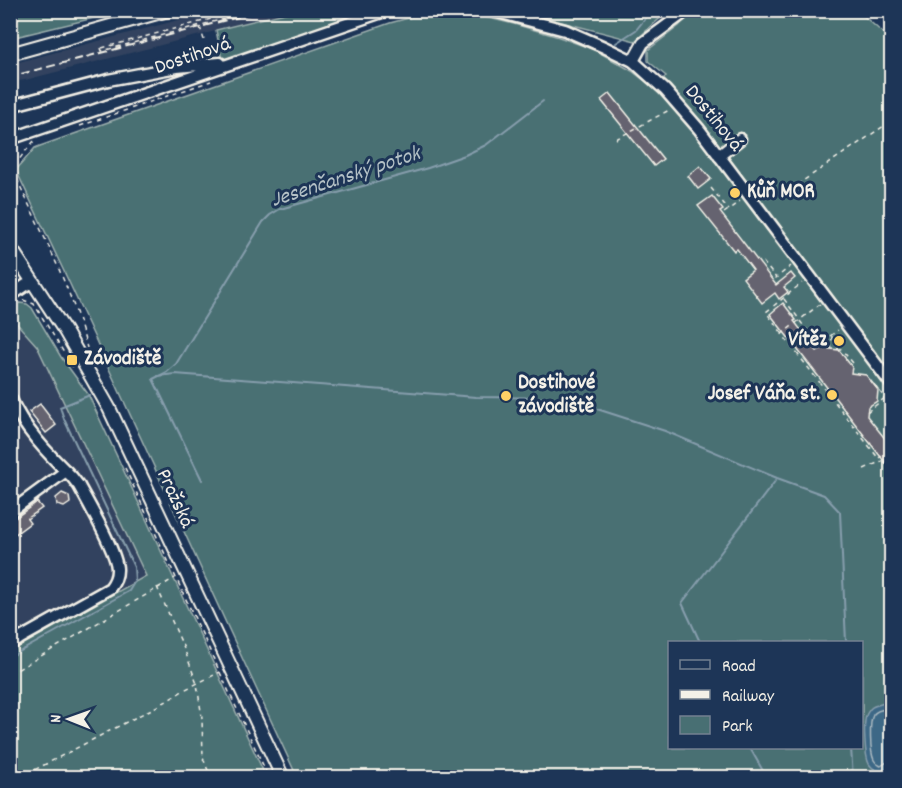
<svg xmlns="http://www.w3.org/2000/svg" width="902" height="788" viewBox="0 0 902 788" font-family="Dekko,sans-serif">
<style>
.built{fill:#33435e}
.green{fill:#486f73;stroke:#9eb0ae;stroke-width:1.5;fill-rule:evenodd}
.water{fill:#3e6786;stroke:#879ead;stroke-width:1.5}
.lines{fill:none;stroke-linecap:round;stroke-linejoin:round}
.shore{stroke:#abbac1;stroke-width:1.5}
.stream{stroke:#879ead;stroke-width:2}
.building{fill:#65646f;stroke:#f4f1e8;stroke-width:1.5}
.minor-casing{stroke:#f4f1e8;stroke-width:15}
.major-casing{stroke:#f4f1e8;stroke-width:16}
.path{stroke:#f4f1e8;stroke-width:1.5;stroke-dasharray:4.5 4.5;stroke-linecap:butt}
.minor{stroke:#1d3557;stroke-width:10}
.major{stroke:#1d3557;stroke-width:12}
.rail{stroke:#f4f1e8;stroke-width:2;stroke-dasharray:9 4.5;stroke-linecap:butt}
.poi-dot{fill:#ffd166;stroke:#1d3557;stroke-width:2}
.labels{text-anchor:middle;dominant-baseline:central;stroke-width:6;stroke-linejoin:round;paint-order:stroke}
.street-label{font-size:21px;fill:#f4f1e8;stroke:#1d3557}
.poi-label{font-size:21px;font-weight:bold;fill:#f4f1e8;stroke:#1d3557;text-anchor:start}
.water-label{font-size:22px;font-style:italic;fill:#b4c1c6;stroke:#1d3557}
</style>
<rect width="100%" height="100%" fill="#1d3557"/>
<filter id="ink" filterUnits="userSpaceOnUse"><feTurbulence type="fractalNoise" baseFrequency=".0167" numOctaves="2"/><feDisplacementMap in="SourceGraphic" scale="12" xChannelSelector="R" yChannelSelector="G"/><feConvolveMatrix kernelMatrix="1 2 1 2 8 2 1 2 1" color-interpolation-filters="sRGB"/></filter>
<g filter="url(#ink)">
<!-- built -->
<g class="built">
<polygon points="213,11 293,11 25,80 11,82 11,64"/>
<polygon points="10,317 37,346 146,576 11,651"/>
</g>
<!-- green -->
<g class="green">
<polygon points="11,10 123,10 123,11 11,38"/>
<polygon points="293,11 370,11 222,60 216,30"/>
<polygon points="519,11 668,11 635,41"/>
<path d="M693 11H858L892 41 891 777H297L69 282 16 170 35 148 40 146 390 23 412 17 451 13 480 16 514 24 559 37 595 50 632 71 654 88 666 76 648 61V50L679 26ZM670 642H862V748H670Z"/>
<polygon points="20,303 27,304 32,308 61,357 88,394 266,777 11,777 11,651 146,576 37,346 11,317 11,304"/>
</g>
<!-- water -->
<path class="water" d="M884 703 891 704 892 764 886 772C879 772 873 770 869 764 865 756 863 725 866 716 866 714 870 709 871 708 874 705 880 705 884 703Z"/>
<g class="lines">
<!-- shore -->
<path class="shore" d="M892 710C885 709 877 709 873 715 869 722 870 752 874 760 876 764 877 764 881 766L887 762H892"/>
<!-- stream -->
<g class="stream">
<polyline points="616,43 636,30 652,10"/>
<polyline points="158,376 175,374 476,397 563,398 665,431 777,478 824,495 840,512 846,642"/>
<polyline points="202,480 153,379 167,372 176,364 263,222 270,215 280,209 428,168 465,155 486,145 543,101"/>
<polyline points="700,642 682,603 776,480"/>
<polyline points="10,657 129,591 135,581 134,567 64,419 60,407 90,395"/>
<polyline points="750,748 767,778"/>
<polyline points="851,748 853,778"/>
</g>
</g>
<!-- building -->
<g class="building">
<polygon points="610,93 663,159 654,166 601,100"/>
<polygon points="700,166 711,179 698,189 688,176"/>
<polygon points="712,196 723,210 720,212 776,285 791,273 795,278 784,287 788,292 779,299 775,293 762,303 743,278 753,270 737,249 734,251 698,206"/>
<polygon points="783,303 796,320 794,321 817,351 822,348 839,350 852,367 851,373 866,375 878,390 877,401 868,407 867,416 891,446 891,470 770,314"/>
<polygon points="40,404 56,425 46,433 29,412"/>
<polygon points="62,493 69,496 70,503 64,507 57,505 56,498"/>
<polygon points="37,502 42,508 27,519 30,523 10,538 10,522"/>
</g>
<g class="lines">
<!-- minor casing -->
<g class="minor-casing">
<g id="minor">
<polyline points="490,10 565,30 604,47 633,61 665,90 699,129 892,385"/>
<polyline points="633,61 643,43 681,15 684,10"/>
<polyline points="10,106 108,80 177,67 220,63"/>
<polyline points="10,139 388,10"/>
<polyline points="719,156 740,139"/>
<polyline points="10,296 32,281"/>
<path d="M10 397C23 428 48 454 72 477L79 486C88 503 118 554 117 570 117 577 114 583 110 588L10 644"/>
<polyline points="10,512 66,471"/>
<polyline points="10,629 18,640"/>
</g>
</g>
<!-- major casing -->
<g class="major-casing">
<g id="major">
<polyline points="10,54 168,10"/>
<polyline points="10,247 65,331 109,408 283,778"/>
</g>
</g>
<!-- path -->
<g class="path">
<polyline points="552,16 553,10"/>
<polyline points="200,27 204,40"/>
<polyline points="101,48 102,51 258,10"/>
<polyline points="102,48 245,10"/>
<polyline points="80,126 211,81"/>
<polyline points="616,139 671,109"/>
<path d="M34 141C27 150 15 161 14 173 40 230 71 286 87 348"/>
<polyline points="711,188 729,210"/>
<polyline points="782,195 884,126"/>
<polyline points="724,213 740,201"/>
<polyline points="10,218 17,238"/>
<polyline points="763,262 776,278 791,266"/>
<polyline points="11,283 13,277 12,270"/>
<polyline points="784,299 799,319"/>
<polyline points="23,300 34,304 74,369"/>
<polyline points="820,304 782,334 879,459"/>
<polyline points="800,321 818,345 838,330"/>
<polyline points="782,333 766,312 802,283"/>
<polyline points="832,336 831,348 841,349 853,363 857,363"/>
<polyline points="867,412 885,398 873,383 875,381"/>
<polyline points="879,458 892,447"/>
<polyline points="125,468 269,778"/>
<polyline points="864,469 882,461 892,454"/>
<polyline points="157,587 185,651 197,684 202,718 203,758 211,778"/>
<polyline points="10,674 175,578"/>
<polyline points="19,778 167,701 184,690 220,672"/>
</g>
<!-- minor -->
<use href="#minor" class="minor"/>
<!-- major -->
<use href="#major" class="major"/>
<!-- rail -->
<g class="rail">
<polyline points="882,10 892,19"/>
<polyline points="21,74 265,10"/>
</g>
</g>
</g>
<!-- markers -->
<g class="poi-dot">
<circle cx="735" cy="193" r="6"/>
<circle cx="839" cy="341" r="6"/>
<rect x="66" y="354" width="12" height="12" rx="3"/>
<circle cx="832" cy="395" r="6"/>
<circle cx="506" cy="396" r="6"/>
</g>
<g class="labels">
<!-- street labels -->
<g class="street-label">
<text transform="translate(193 57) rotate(-19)">Dostihová</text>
<text transform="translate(713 119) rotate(51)">Dostihová</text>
<text transform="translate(174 499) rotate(65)">Pražská</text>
</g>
<!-- poi labels -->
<g class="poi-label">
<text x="747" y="193">Kůň MOR</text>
<text x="827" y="341" text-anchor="end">Vítěz</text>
<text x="84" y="360">Závodiště</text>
<text x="518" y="384">Dostihové<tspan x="518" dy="24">závodiště</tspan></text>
<text x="820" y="395" text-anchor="end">Josef Váňa st.</text>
</g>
<!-- water labels -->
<g class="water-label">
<text transform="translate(346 178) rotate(-18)">Jesenčanský potok</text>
</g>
</g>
<!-- margin -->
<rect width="902" height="788" fill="none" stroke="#1d3557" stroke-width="36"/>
<rect x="18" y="18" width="866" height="752" fill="none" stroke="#f4f1e8" stroke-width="2" filter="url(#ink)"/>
<!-- legend -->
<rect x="668" y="641" width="195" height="108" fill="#1d3557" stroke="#738091" stroke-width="1.5"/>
<rect x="680" y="660" width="30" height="9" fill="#1d3557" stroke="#738091" stroke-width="1.5"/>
<text x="722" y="671" font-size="18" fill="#f4f1e8">Road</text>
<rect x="680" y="690" width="30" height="9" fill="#f4f1e8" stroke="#738091" stroke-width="1.5"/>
<text x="722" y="701" font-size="18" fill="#f4f1e8">Railway</text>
<rect x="680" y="716" width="30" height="18" fill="#486f73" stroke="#738091" stroke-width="1.5"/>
<text x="722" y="731" font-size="18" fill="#f4f1e8">Park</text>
<!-- north arrow -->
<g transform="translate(69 719) rotate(271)" stroke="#1d3557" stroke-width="4.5" paint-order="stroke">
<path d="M0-4.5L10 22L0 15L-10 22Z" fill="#f4f1e8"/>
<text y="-9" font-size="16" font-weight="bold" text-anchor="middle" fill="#f4f1e8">N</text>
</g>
</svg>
